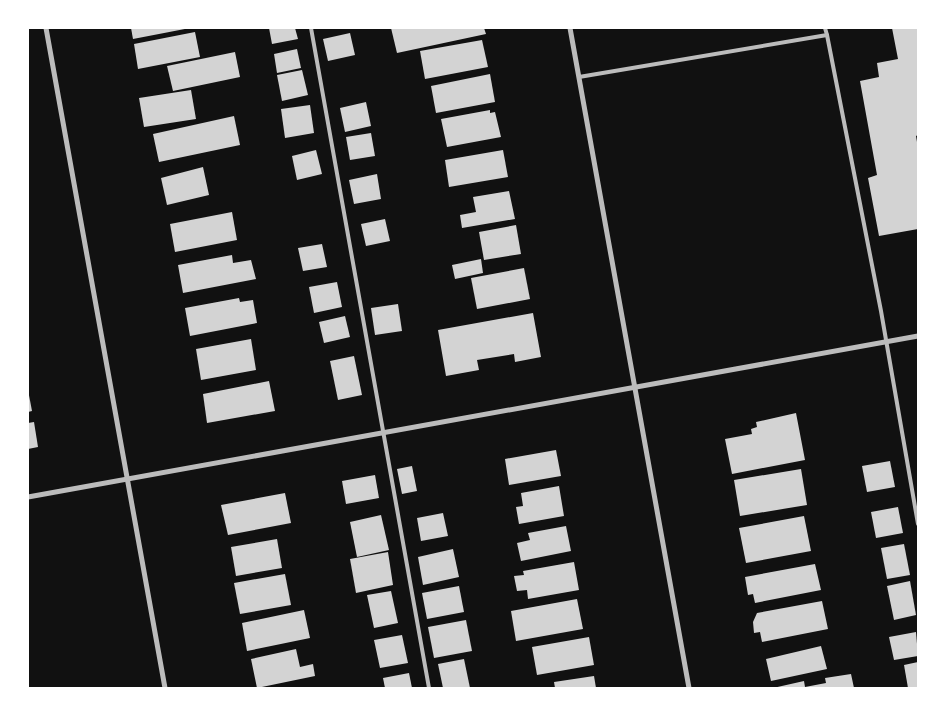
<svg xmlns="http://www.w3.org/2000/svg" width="946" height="716" viewBox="0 0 946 716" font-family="Lato,sans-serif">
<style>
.building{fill:#d3d3d3}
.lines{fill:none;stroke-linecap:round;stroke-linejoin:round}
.service{stroke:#bcbcbc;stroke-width:4}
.minor{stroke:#bcbcbc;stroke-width:5}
</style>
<rect width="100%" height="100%" fill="#111"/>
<!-- building -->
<g class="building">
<polygon points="131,28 190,28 133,39"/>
<polygon points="269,28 295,28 298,39 272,44"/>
<polygon points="391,28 484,28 486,34 397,53"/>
<polygon points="892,28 918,28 918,135 916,136 918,148 918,229 879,236 868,178 877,175 860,81 879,77 877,63 898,59"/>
<polygon points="195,32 200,57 138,69 134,44"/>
<polygon points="350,33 355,55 328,61 323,39"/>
<polygon points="482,40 488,67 425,79 420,51"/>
<polygon points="297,49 301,68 277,73 274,54"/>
<polygon points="235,52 240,77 173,91 167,66"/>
<polygon points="302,70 308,95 282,101 277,75"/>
<polygon points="490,74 495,102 436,113 431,86"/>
<polygon points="191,90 196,119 144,127 139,98"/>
<polygon points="366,102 371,126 345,132 340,108"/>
<polygon points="310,105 314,133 285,138 281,109"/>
<polygon points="490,110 490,113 495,112 501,137 447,147 441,119"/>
<polygon points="234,116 240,145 159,162 153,134"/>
<polygon points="371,133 375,156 350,160 346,137"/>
<polygon points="316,150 322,174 297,180 292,156"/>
<polygon points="503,150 508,177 449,187 445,160"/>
<polygon points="203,167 209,195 167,205 161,178"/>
<polygon points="377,174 381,199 354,204 349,180"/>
<polygon points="509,191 515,219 462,228 460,215 476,212 473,197"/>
<polygon points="232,212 237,240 175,252 170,224"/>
<polygon points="385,219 390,241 366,246 361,224"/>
<polygon points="516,225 521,254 484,260 479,232"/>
<polygon points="322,244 327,267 303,271 298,248"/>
<polygon points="232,255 233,263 251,260 256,279 183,293 178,265"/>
<polygon points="481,259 483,273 455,279 452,265"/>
<polygon points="524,268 530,299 477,309 471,278"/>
<polygon points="337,282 342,307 314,313 309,287"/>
<polygon points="239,298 240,302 253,300 257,323 190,336 185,308"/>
<polygon points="398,304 402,331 375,335 371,308"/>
<polygon points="533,313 541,357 515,362 514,354 477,360 479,370 446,376 438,330"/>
<polygon points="345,316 350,337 324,343 319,322"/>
<polygon points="251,339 256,370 201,380 196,349"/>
<polygon points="354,356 362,395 338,400 330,361"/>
<polygon points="269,381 275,411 207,423 203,394"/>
<polygon points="28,390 32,411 28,412"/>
<polygon points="796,413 805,460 732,474 725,439 752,434 751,429 757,427 756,422"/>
<polygon points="34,422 38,447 28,449 28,423"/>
<polygon points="556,450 561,476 509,485 505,459"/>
<polygon points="890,461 895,487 867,492 862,466"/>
<polygon points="412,466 417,491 402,494 397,469"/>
<polygon points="801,469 807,505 740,516 734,480"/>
<polygon points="375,475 379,498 346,504 342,481"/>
<polygon points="559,486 564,516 519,524 516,507 523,506 521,493"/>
<polygon points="285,493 291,523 228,535 221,505"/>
<polygon points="898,507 903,533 876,538 871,512"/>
<polygon points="443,513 448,536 421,541 417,518"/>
<polygon points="381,515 389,550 357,557 350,522"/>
<polygon points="804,516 811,551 746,563 739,528"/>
<polygon points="566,526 571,551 521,561 517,543 530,540 528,533"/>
<polygon points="277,539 282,568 236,576 231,547"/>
<polygon points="904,544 910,575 887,579 881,548"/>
<polygon points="453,549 459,577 423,585 418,557"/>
<polygon points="388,552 393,585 356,593 350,559"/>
<polygon points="574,562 579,590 528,599 527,590 517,591 514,576 524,575 523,571"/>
<polygon points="815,564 821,590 755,603 753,594 748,595 745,577"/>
<polygon points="285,574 291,605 240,614 234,583"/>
<polygon points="910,581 916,615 894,620 887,586"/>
<polygon points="459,586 464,612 427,619 422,593"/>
<polygon points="391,591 398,623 374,628 367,595"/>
<polygon points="577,599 583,629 516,641 511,611"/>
<polygon points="822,601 828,629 762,642 760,632 754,633 753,622 757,613"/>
<polygon points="304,610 310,638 247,651 242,623"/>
<polygon points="466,620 472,651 434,658 428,627"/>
<polygon points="916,632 918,656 894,660 889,637"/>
<polygon points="402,635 408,663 380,668 374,640"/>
<polygon points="589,637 594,665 537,675 532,647"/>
<polygon points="821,646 827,669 771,681 766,659"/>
<polygon points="296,649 300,667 313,664 315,676 257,688 251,659"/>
<polygon points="464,659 470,688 443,688 438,664"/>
<polygon points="918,662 918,688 908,688 904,665"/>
<polygon points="409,673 412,688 385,688 383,678"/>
<polygon points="851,674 854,688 773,688 804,681 805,687 826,683 825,678"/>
<polygon points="594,676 596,688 555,688 554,682"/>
</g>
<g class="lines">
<!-- service -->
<g class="service">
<polyline points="311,28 429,688"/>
<polyline points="827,35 881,311 918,524"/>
<polyline points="579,77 827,35 825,28"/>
</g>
<!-- minor -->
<g class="minor">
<polyline points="46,28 165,688"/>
<polyline points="570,28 689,688"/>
<polyline points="28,497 918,336"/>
</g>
</g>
<!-- border -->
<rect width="946" height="716" fill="none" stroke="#ffffff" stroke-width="58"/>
</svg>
